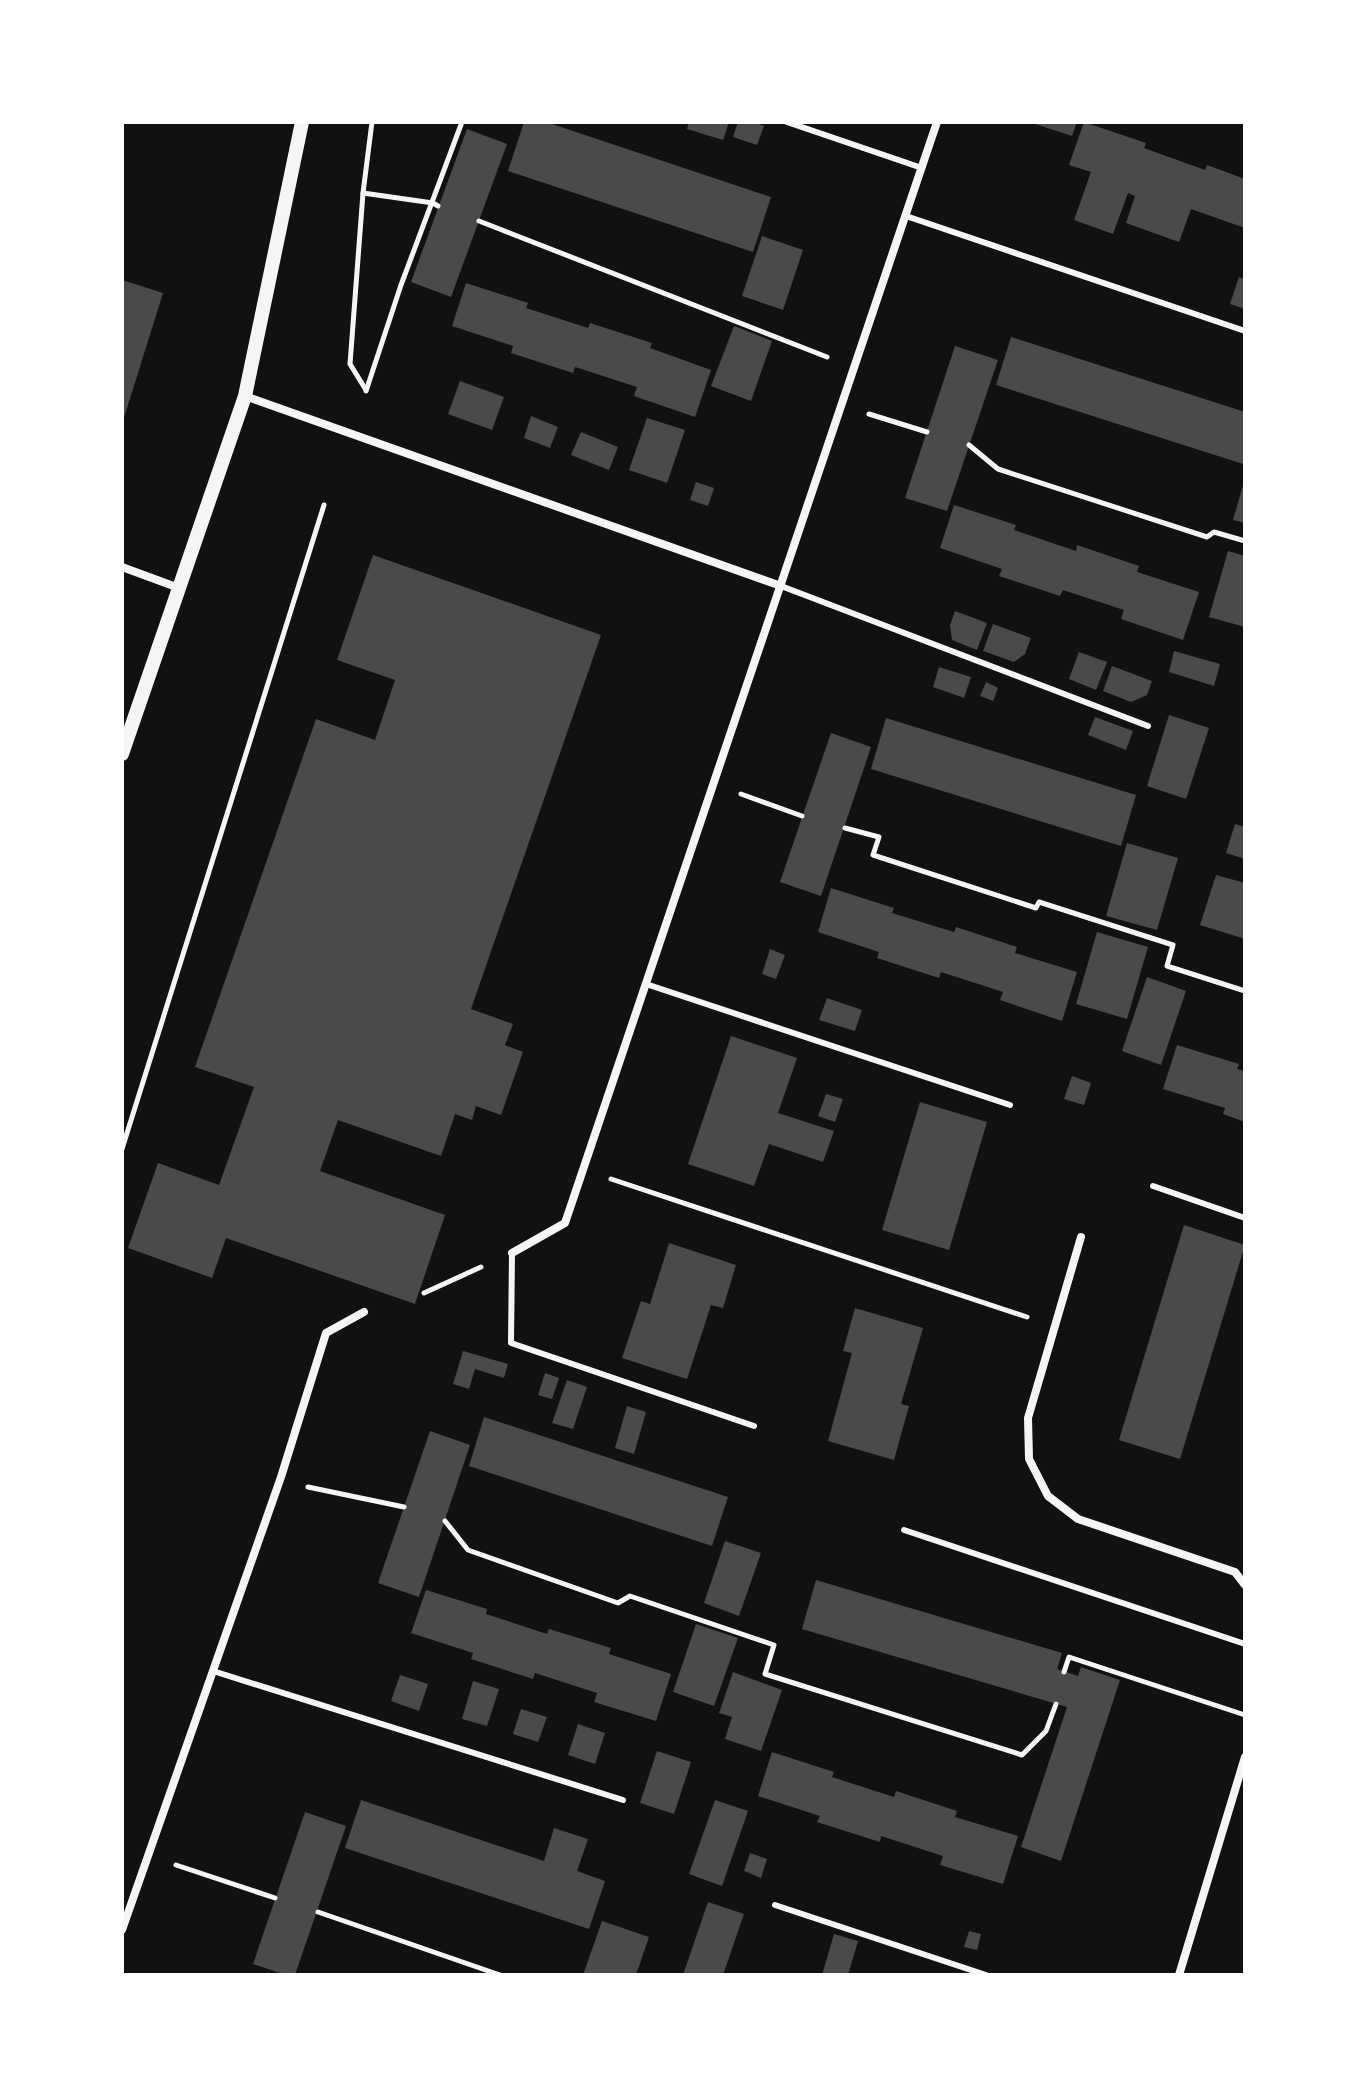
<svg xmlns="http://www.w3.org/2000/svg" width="1367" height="2097" viewBox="0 0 1367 2097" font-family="'Roboto Condensed',sans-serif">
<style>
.building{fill:#4a4a4a}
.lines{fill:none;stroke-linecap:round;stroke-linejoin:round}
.path{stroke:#f5f5f5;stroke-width:5}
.service{stroke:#f5f5f5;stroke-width:6}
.minor{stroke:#f5f5f5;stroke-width:8}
.tertiary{stroke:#f5f5f5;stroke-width:14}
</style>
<rect width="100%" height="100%" fill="#111"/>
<!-- building -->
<g class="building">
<polygon points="524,122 546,122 771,197 753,252 508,171"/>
<polygon points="689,122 729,122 723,140 687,129"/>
<polygon points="738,122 753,122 764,126 757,145 733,137"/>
<polygon points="1029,122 1077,122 1072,136"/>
<polygon points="1084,122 1146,143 1144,148 1205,170 1207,165 1245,179 1245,228 1191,209 1179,242 1126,223 1135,196 1128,193 1113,234 1074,220 1091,172 1069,165"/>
<polygon points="467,129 507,144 451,297 411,282"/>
<polygon points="762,236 803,250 783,310 742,296"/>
<polygon points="1239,277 1245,279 1245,309 1230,304"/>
<polygon points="122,280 163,293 123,421 122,421"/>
<polygon points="466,283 528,303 526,308 588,328 590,323 652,343 650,348 711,370 695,417 634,396 637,387 575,367 573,373 511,353 513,346 452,326"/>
<polygon points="734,326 772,341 751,401 711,386"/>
<polygon points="1011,337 1245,412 1243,464 996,385"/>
<polygon points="955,346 998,360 947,511 905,498"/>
<polygon points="460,381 504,397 492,430 448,414"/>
<polygon points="531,416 558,427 550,448 524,438"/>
<polygon points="647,418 685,430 667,483 629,470"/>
<polygon points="581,432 618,447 609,470 571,455"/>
<polygon points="696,482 714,488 708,506 690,500"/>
<polygon points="1244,482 1245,482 1245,523 1233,520"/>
<polygon points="954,505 1016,525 1014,530 1076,551 1077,545 1139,566 1137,572 1199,592 1183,640 1121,619 1124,610 1063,590 1060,596 999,576 1002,569 940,548"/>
<polygon points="1228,551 1245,556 1245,627 1209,617"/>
<polygon points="373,555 601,635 471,1009 513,1024 505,1045 523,1052 501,1115 476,1106 472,1120 455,1114 441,1156 338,1120 320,1171 445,1215 415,1304 226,1238 212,1278 128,1248 158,1163 219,1185 254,1087 195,1067 316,719 375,740 395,680 337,660"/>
<polygon points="955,611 987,623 977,650 952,640 950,625"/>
<polygon points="993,624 1031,638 1025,654 1014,662 983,651"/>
<polygon points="1174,651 1220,664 1214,686 1169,672"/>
<polygon points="1079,652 1107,662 1096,690 1069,679"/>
<polygon points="1112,666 1152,681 1147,695 1131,702 1103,691"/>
<polygon points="939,667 971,677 964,698 933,687"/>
<polygon points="986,682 998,688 993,701 980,696"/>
<polygon points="1169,715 1209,728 1186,799 1147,786"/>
<polygon points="1095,717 1133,731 1126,750 1088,735"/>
<polygon points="886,718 1136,795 1121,846 871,769"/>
<polygon points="831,733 871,747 821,896 780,882"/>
<polygon points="1235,824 1245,827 1245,859 1226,853"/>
<polygon points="1127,843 1178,858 1157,930 1106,916"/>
<polygon points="1216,875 1245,883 1245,939 1200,925"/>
<polygon points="831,888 894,908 892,913 954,932 956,927 1017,947 1015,953 1077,972 1062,1021 1000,1000 1003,992 941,972 939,978 877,958 879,952 818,932"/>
<polygon points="1097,932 1148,947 1127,1019 1076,1004"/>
<polygon points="770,949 785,955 776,979 762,974"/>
<polygon points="1147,977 1186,991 1161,1065 1122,1051"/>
<polygon points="827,998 862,1010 855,1031 819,1020"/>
<polygon points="731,1036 797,1058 778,1113 834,1131 823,1162 769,1144 754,1186 688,1164"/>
<polygon points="1177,1045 1239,1064 1237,1069 1245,1071 1245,1122 1223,1114 1225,1108 1163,1089"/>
<polygon points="1072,1076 1091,1083 1084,1105 1064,1099"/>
<polygon points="826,1094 843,1099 835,1122 818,1116"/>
<polygon points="920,1102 987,1122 949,1250 882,1230"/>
<polygon points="1184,1225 1245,1245 1180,1459 1119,1440"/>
<polygon points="669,1243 736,1265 723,1308 711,1305 687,1379 622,1358 641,1301 650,1304"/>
<polygon points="855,1308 923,1328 901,1404 909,1406 894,1460 828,1441 852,1353 843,1351"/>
<polygon points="463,1351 508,1364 504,1378 475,1369 469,1389 453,1384"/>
<polygon points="545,1373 559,1378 552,1399 538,1395"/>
<polygon points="567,1380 587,1387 573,1429 552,1423"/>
<polygon points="627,1406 646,1412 634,1454 615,1448"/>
<polygon points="484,1417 728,1497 712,1546 469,1466"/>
<polygon points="430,1431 470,1445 419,1597 378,1583"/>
<polygon points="725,1541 761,1553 739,1616 704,1603"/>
<polygon points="816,1580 1062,1653 1057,1669 1078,1676 1081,1667 1120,1680 1061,1861 1021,1847 1067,1707 802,1629"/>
<polygon points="426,1590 487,1609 486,1614 547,1634 549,1629 611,1648 609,1654 671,1674 656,1721 594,1702 597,1693 535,1673 533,1679 471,1659 473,1653 411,1633"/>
<polygon points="696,1624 738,1638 714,1706 673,1692"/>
<polygon points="733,1672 782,1690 761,1751 725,1739 732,1717 719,1713"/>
<polygon points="400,1675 428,1684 419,1711 391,1701"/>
<polygon points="473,1681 499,1689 487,1726 462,1719"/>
<polygon points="521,1709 547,1717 538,1742 513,1734"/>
<polygon points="578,1724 605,1733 595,1764 568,1755"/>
<polygon points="657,1751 691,1762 674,1814 640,1803"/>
<polygon points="772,1752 834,1772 832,1777 894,1797 896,1791 957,1811 955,1817 1018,1836 1003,1884 940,1865 943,1856 881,1836 880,1842 817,1822 820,1816 758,1796"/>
<polygon points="361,1800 544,1861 554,1828 588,1839 577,1871 605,1881 589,1929 345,1848"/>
<polygon points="715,1800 748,1811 722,1886 689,1874"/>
<polygon points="305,1812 346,1826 295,1975 286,1975 253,1964"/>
<polygon points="750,1853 767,1859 761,1878 744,1871"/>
<polygon points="708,1902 744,1914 723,1975 683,1975"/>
<polygon points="602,1921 649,1937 636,1975 583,1975"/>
<polygon points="969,1931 981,1934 977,1950 964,1947"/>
<polygon points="834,1934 858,1941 848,1975 822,1975"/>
</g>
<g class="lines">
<!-- path -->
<g class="path">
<polyline points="363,193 433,203 438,206"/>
<polyline points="479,221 827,357"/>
<polyline points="366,390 350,364 363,193 372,122"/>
<polyline points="366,391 401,285 462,122"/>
<polyline points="869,414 927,432"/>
<polyline points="969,445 998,469 1207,537 1214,532 1245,541"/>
<polyline points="741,794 802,816"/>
<polyline points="845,828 879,837 873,855 1036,908 1039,902 1173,945 1167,966 1245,991"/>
<polyline points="122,1149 324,505"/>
<polyline points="611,1179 1027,1317"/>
<polyline points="424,1293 481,1267"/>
<polyline points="308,1487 404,1507"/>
<polyline points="445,1521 468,1550 618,1603 630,1596 774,1645 765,1674 1022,1755 1046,1731 1056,1704"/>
<polyline points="1064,1672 1069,1657 1245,1715"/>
<polyline points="176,1865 275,1898"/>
<polyline points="318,1912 500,1975"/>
</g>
<!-- service -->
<g class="service">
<polyline points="787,122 922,168"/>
<polyline points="906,216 1245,331"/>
<polyline points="781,586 1148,726"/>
<polyline points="646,984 1010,1105"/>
<polyline points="1153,1186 1245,1218"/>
<polyline points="512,1253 511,1343 754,1426"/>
<polyline points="904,1530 1245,1644"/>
<polyline points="213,1671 623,1800"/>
<polyline points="775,1905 986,1975"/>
</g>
<!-- minor -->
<g class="minor">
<polyline points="245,396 781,586"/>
<polyline points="122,567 179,588"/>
<polyline points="1081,1237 1028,1418 1029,1459 1048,1496 1078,1519 1235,1572 1245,1585"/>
<polyline points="512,1253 565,1223 937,122"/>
<polyline points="122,1930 281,1477 326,1333 364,1312"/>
<polyline points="1179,1975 1245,1757"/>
</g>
<!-- tertiary -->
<polyline class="tertiary" points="122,754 245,396 302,122"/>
</g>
<!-- border -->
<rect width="1367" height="2097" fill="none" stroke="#ffffff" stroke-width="248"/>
</svg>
